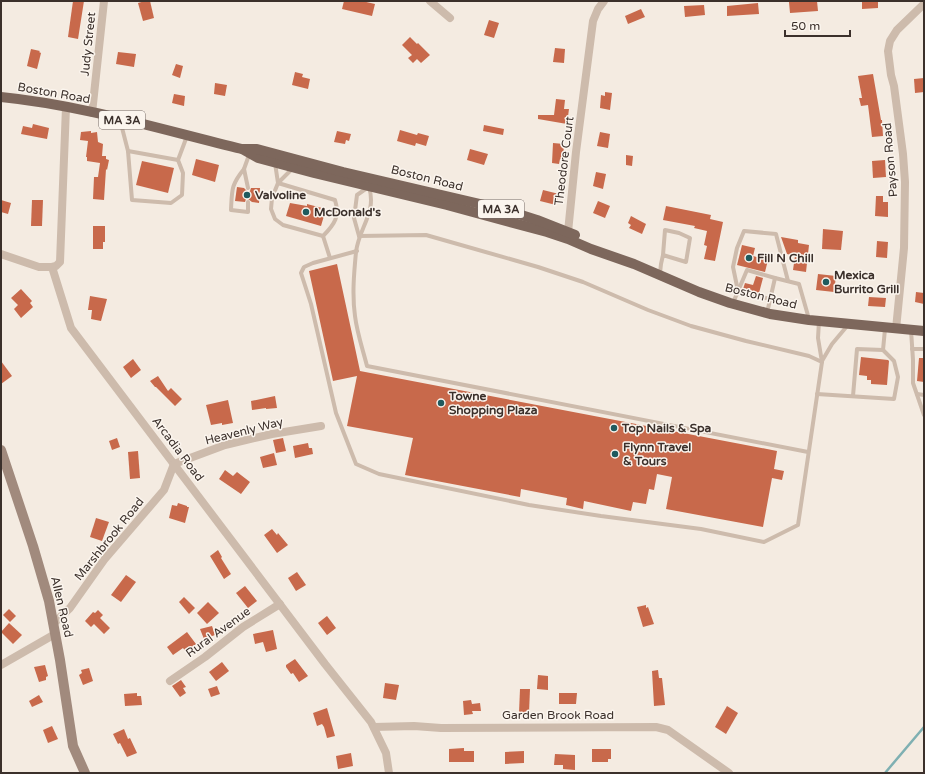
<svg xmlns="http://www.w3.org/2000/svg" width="925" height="774" viewBox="0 0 925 774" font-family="'Varela Round',sans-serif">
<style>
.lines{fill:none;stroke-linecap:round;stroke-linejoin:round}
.stream{stroke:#7fb0b2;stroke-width:2.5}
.building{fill:#c8694b}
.lane{stroke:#cdbbac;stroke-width:4}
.street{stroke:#cdbbac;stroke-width:8}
.secondary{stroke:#a18a7d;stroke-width:10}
.primary{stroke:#7d675c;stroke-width:10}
.poi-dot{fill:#1f5a5e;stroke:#fbf5ee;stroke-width:1.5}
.labels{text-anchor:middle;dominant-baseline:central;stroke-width:3;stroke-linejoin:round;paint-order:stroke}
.shield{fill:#fbf5ee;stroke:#756b66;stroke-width:1}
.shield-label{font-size:11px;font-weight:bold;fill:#3b302b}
.street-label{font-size:12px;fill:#3b302b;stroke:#fbf5ee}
.poi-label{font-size:12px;font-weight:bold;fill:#3b302b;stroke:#fbf5ee;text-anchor:start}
</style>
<rect width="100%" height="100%" fill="#f4ebe1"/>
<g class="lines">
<!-- stream -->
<polyline class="stream" points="885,773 924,727"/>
</g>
<!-- building -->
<g class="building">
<polygon points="73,1 84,1 78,39 68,37"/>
<polygon points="145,1 150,1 154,18 143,21 138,3"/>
<polygon points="344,1 362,1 375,4 372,16 342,9"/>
<polygon points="800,1 817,1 818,11 790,13 789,2"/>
<polygon points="862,1 878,1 878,8 862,9"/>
<polygon points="758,3 759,14 727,16 727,6"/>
<polygon points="704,5 705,15 685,17 684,6"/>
<polygon points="641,9 645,17 628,24 625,16"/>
<polygon points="489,20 499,23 494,38 484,35"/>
<polygon points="410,37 417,44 418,43 430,55 421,63 417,59 413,63 408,58 412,55 402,45"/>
<polygon points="555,48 565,49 564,63 553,62"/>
<polygon points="31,49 40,51 39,52 41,53 37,69 27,66"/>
<polygon points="118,52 136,54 134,67 116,64"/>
<polygon points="176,64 183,66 180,78 172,75"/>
<polygon points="295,72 303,74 302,77 310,79 308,89 292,85"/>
<polygon points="873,74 881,120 882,120 883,136 872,137 868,105 861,106 859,98 862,98 858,76"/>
<polygon points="924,78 924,92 915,93 914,79"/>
<polygon points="215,83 227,85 225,96 214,94"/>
<polygon points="605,92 612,93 610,110 600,108 601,95 605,96"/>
<polygon points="174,94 185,96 184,106 172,103"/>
<polygon points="556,99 565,100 564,109 569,109 567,124 538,119 538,115 554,115"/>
<polygon points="33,124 49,128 47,139 21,134 23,126 32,128"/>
<polygon points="484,125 504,129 503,135 483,131"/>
<polygon points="400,130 417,135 418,133 429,136 426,146 416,143 415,146 397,141"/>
<polygon points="91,131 91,133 97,132 98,142 103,144 102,156 106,156 106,159 109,160 107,170 106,169 104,200 93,199 94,177 98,177 100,163 87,161 87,157 86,157 88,141 80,140 81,132"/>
<polygon points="337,131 351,134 349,141 346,140 345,144 334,142"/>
<polygon points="600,132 610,134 608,148 597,146"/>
<polygon points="553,143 564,144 563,160 560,159 559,164 552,163"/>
<polygon points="470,149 488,154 484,165 467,160"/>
<polygon points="626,155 633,156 632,166 626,165"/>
<polygon points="196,159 219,165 215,182 192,175"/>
<polygon points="885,160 886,177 873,178 872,161"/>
<polygon points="142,161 174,168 168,193 136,185"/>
<polygon points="596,172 606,174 603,189 593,186"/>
<polygon points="237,187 244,188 247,191 250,191 251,188 260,188 259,203 252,202 248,199 246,199 245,202 235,201"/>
<polygon points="543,190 559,194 556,205 540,201"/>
<polygon points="876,196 883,196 883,202 888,202 888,217 875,216"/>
<polygon points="1,200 11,203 8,214 1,212"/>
<polygon points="32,200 43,200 42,226 31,226"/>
<polygon points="598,201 610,206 605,218 593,213"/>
<polygon points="290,203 307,206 307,204 326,209 321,226 286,216"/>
<polygon points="666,206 711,215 710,219 723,222 715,261 704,259 707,246 704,245 707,231 694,228 695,226 663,220"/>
<polygon points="631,216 646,224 642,234 629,228 631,225 628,223"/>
<polygon points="93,226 105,226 105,242 103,242 103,249 93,249"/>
<polygon points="823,229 843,231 841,250 822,249"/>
<polygon points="781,237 798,240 798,243 809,245 806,272 793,270 795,256 787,254"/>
<polygon points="877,241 888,242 887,258 876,257"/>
<polygon points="742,245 755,248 753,256 768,260 765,272 737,265"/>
<polygon points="337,264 360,371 777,451 774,469 784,471 782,480 772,478 763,527 666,509 672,477 657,474 654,490 649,489 646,504 633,502 631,511 584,501 583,509 566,505 567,498 521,489 520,497 405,475 413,438 347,426 357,376 333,381 309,271"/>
<polygon points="818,274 836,276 834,292 816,290"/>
<polygon points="756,276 763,278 759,293 743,289 745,283 753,285"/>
<polygon points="21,289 32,301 30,303 33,307 21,318 14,309 18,305 11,298"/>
<polygon points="916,292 924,293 924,304 915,302"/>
<polygon points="90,296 107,299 101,321 91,319 92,310 88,310"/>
<polygon points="869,297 886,298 885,307 868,306"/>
<polygon points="861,357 888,360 889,361 887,385 871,384 871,380 867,380 867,376 859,375"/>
<polygon points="919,358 924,358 924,382 917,381"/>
<polygon points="133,359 141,370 131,378 123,367"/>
<polygon points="1,361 12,376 1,384"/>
<polygon points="158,376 168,391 171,388 182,399 175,406 156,387 155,387 150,381"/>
<polygon points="275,396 277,408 266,409 266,408 252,410 251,401"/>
<polygon points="228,400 233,423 222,425 222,423 211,425 206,405"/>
<polygon points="117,438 120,447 112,450 109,441"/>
<polygon points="283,438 286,451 276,453 273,440"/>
<polygon points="308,443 309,448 312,448 313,454 295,458 293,446"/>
<polygon points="138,451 140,478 130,479 128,452"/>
<polygon points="274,453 277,465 263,468 260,457"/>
<polygon points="225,470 233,476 237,472 250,482 241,494 219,479"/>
<polygon points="178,503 187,506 187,507 189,507 185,523 169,518 172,505 177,506"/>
<polygon points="96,518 109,522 102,541 90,537"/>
<polygon points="272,529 277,535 278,533 288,545 277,553 264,535"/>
<polygon points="218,550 222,557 221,558 231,574 224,579 210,556"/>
<polygon points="297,572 306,585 296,591 288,578"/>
<polygon points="126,575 136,582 121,602 111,595"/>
<polygon points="245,586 257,601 248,608 236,593"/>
<polygon points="184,597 195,608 189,614 179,602"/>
<polygon points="208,602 219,613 207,624 197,613"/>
<polygon points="646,605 646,608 648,607 654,624 643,627 637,607"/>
<polygon points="9,609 16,616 10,622 3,615"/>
<polygon points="98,610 103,615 100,618 110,628 104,634 94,624 91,627 85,621 93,612 95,613"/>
<polygon points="327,616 336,628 327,635 318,623"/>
<polygon points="9,623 22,635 13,644 1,632"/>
<polygon points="212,626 215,635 204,639 200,629"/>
<polygon points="273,630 277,649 266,652 263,642 255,644 253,634"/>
<polygon points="187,632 196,644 186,652 183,648 173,655 167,647"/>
<polygon points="295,659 308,676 299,682 293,673 291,674 286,667 286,665"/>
<polygon points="222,662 229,671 216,681 209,672"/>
<polygon points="45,665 48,676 46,677 46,680 39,682 34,667"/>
<polygon points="89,668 93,681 83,685 79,675 82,673 81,670"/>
<polygon points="658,670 659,678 662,678 665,705 654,706 652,671"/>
<polygon points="538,675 548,676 548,690 537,689"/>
<polygon points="181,680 186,687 183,688 186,693 180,697 172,686"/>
<polygon points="385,683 399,685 396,700 383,698"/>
<polygon points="217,686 220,694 211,697 208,689"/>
<polygon points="520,689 530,689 529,713 519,713"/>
<polygon points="137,693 137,696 141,696 142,705 125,706 124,694"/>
<polygon points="559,693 577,693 576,704 559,704"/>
<polygon points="39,695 43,702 32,707 29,701"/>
<polygon points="471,700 472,704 480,703 481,711 472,711 473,714 464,715 463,701"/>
<polygon points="727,706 738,713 726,734 715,727"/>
<polygon points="327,708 335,736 327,738 324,727 322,724 317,726 313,713"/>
<polygon points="52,726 58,739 48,743 43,730"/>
<polygon points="124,729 128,739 130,738 137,753 127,757 120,743 118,744 113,734"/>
<polygon points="464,748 464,751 474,751 474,762 449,762 449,749"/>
<polygon points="592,749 611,749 611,759 608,759 608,762 592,762"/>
<polygon points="524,751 524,763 505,764 505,752"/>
<polygon points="351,753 353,766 338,769 336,756"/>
<polygon points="555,754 575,755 575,770 563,769 563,765 554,765"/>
</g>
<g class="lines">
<!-- lane -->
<g class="lane">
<polyline points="120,120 128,151 132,200 171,203 182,195 183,173 178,160 187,136"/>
<polyline points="128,151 178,160"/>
<polyline points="275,163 278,183 292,169"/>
<polyline points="244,169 249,155"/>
<path d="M278 183 335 200C340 216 335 224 323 236L283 225 275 219 271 209 272 198Z"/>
<path d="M369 187C377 213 359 227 356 252 354 273 352 295 355 316 357 333 363 350 367 366L808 452"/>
<path d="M248 188 244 169C231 185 232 190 231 210L248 212V202"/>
<polyline points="323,236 330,258"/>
<polyline points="359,236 426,235 538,267 583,282 648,310 691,326 746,341 809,356 822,362"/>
<polyline points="359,236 354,218 357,195 367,188"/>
<polyline points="357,251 313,263 304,267 301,273 311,304 336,413 356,464 379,474 529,505 601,516 701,529 764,542 798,525 822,362 818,338 819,321"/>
<polyline points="660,273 661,264 663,255 686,262 690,238 679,233 665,230 663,255"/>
<polyline points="775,278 799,284 809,319"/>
<polyline points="770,299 738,291 733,267 737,248 744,231 776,234 788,281"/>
<polyline points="733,303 747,270 775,278 767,313"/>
<polyline points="911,330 913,360 913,383 924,415"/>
<polyline points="912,349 924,349"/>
<polyline points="883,350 885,329"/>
<polyline points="822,361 832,344 848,325"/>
<polyline points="817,394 894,399 898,377 894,361 883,350 857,349 853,396"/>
<polyline points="917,394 924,395"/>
</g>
<!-- street -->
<g class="street">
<polyline points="430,1 450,18"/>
<polyline points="66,107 60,262 56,266 52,267 71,328 325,664 371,722 386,753 389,773"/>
<polyline points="92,113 104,1"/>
<polyline points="568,232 576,152 593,21 598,9 604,1"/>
<polyline points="1,254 39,267 52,267"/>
<polyline points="896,329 904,248 905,182 903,154 894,86 891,75 888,51 890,41 897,30 924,4"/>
<polyline points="53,624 70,608 104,560 164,490 174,464 225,445 272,434 321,426"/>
<polyline points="1,665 55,634"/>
<polyline points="170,681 205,657 243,627 280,604"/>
<polyline points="374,727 414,726 441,728 656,727 668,730 729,773"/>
</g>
<!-- secondary -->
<polyline class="secondary" points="1,450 33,546 49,601 60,660 73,746 85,773"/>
<!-- primary -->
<g class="primary">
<path d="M1 97C82 105 163 130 242 149L258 158 314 173 447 205 547 232 568 239 591 249 634 264 699 292 730 303 770 314 809 320 924 331"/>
<polyline points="242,149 257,149 343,172 506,210 537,220 575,235"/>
</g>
</g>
<!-- markers -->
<g class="poi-dot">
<circle cx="247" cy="195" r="4"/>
<circle cx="306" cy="212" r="4"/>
<circle cx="749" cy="258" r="4"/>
<circle cx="826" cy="282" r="4"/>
<circle cx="441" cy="403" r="4"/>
<circle cx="614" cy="428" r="4"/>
<circle cx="615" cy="454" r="4"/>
</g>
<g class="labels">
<!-- shield labels -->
<g class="shield">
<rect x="99" y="111" width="46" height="18" rx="3"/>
<rect x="478" y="200" width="46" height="18" rx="3"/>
</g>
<g class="shield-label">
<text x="122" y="120">MA 3A</text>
<text x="501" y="209">MA 3A</text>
</g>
<!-- street labels -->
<g class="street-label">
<text transform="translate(88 44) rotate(-84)">Judy Street</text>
<text transform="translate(54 93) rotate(10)">Boston Road</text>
<text transform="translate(890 160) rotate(-95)">Payson Road</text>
<text transform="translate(564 161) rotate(-83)">Theodore Court</text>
<text transform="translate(427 178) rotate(14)">Boston Road</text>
<text transform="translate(761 296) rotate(14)">Boston Road</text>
<text transform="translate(244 431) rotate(-14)">Heavenly Way</text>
<text transform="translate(178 449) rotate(53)">Arcadia Road</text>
<text transform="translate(109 539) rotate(-51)">Marshbrook Road</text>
<text transform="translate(62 607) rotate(77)">Allen Road</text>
<text transform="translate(218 632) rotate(-36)">Rural Avenue</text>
<text x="558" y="715">Garden Brook Road</text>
</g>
<!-- poi labels -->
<g class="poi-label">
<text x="255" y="195">Valvoline</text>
<text x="314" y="212">McDonald's</text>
<text x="757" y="258">Fill N Chill</text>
<text x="834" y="275">Mexica<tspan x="834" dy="14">Burrito Grill</tspan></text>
<text x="449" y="396">Towne<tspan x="449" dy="14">Shopping Plaza</tspan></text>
<text x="622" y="428">Top Nails &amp; Spa</text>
<text x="623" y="447">Flynn Travel<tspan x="623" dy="14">&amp; Tours</tspan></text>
</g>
</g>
<!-- border -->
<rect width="925" height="774" fill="none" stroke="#3b302b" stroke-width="4"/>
<!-- scale -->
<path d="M785 30v6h65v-6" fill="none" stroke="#3b302b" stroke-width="2"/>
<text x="791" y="30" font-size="12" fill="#3b302b" stroke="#fbf5ee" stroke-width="3" paint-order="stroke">50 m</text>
</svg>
